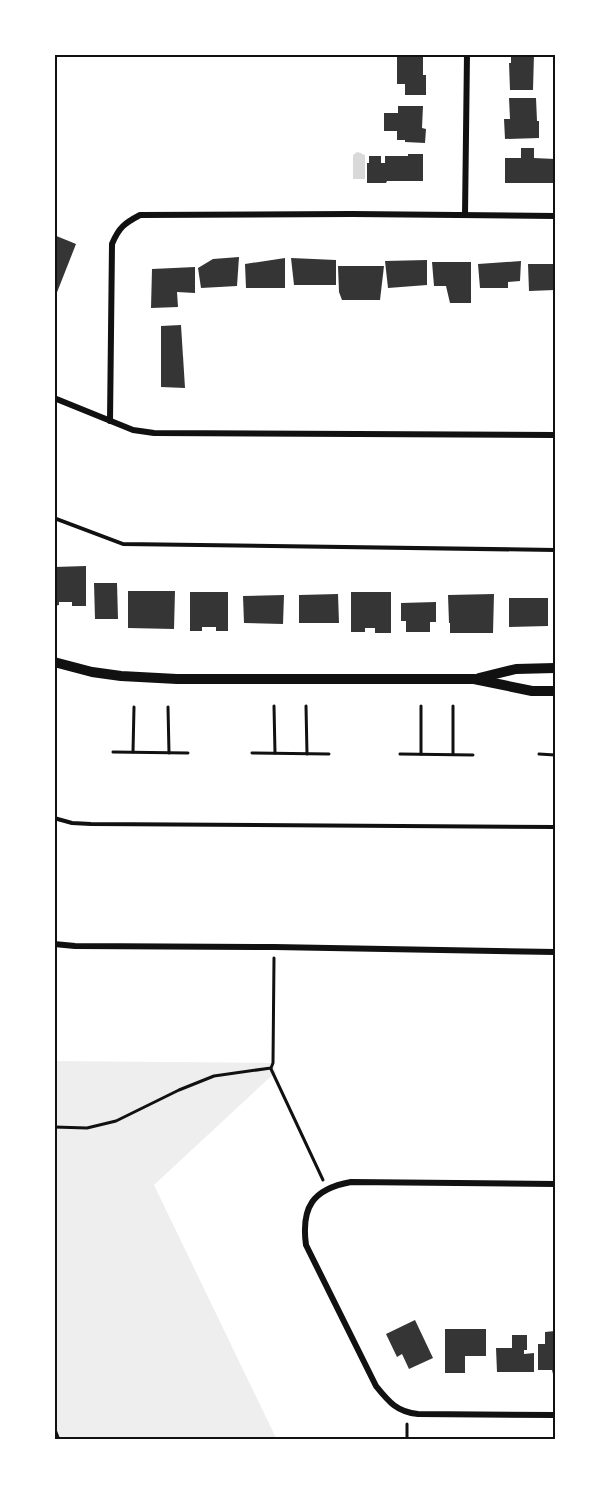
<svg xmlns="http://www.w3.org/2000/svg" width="609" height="1494" viewBox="0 0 609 1494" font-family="Commissioner,sans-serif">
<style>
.green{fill:#eee}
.water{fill:#d9d9d9}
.building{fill:#353535}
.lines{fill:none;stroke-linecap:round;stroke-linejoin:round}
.path{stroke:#111;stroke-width:3}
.service{stroke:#111;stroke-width:4}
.minor{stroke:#111;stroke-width:6}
.secondary{stroke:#111;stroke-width:10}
.neatline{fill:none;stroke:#111;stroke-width:2}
</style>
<rect width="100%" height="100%" fill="#fff"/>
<!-- green -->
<polygon class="green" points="54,1061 273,1063 271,1067 274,1067 276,1073 268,1079 154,1185 277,1440 54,1440"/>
<!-- water -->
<polygon class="water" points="357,152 361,153 362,154 365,155 365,179 353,179 353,155"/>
<!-- building -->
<g class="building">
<polygon points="511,54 534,54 533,90 510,90 509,63 511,63"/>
<polygon points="397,57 423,57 423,75 426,75 426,95 405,95 405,84 397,84"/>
<polygon points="509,98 536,98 537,121 539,121 539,138 505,139 504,119 510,119"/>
<polygon points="398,106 423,106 422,128 426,129 425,143 405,142 405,140 397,140 397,131 384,131 384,113 398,113"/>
<polygon points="521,148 534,148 534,158 555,159 555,183 505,183 505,158 521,158"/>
<polygon points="408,154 423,154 423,181 387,181 386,183 367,183 367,163 369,163 369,156 381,156 381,163 385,163 385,156 408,156"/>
<polygon points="54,235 76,244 54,300"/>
<polygon points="239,257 237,286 201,288 198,268 213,259"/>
<polygon points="285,258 285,288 246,288 245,264"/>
<polygon points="291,258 336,260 336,285 294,285"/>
<polygon points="427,260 427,285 388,288 385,261"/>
<polygon points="521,261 520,281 508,282 508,288 480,288 478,264"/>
<polygon points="432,262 471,262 471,303 450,303 446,286 434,286"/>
<polygon points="528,264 555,264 555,290 529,291"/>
<polygon points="338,266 384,266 380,300 342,300 339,292"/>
<polygon points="195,267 195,293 177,292 178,307 151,308 152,269"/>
<polygon points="181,325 185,388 161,387 161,326"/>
<polygon points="86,566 86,606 72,606 72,602 59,602 59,605 54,606 54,567"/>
<polygon points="94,583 117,583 118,619 95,619"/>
<polygon points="128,591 175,591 174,629 128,628"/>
<polygon points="190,592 228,592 228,631 216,631 216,627 202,627 202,631 190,631"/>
<polygon points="351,592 391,592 391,633 375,633 375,628 365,628 365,632 351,632"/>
<polygon points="338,594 339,623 299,623 299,595"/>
<polygon points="494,594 493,633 450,633 450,623 449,623 448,595"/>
<polygon points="284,595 283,624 244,623 243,596"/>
<polygon points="509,598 548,598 548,626 509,627"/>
<polygon points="436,602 436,622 430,622 430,632 406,632 406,621 401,621 401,603"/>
<polygon points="415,1320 433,1358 409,1369 402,1354 397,1357 386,1334"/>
<polygon points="445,1329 486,1329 486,1356 465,1356 465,1373 445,1373"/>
<polygon points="555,1331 555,1374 553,1374 552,1370 538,1370 538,1344 545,1344 545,1332"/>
<polygon points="512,1335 527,1335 527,1350 524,1350 524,1354 534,1353 534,1372 497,1372 496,1348 512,1348"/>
</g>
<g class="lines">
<!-- path -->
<g class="path">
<polyline points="274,706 275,753"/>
<polyline points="306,706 307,754"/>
<polyline points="168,707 169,753"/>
<polyline points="113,752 188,753"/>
<polyline points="133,752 134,707"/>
<polyline points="252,753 329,754"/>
<polyline points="400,754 473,755"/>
<polyline points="421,754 421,706"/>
<polyline points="453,754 453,706"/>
<polyline points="539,754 555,755"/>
<polyline points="271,1069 323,1180"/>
<polyline points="54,1127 87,1128 116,1121 179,1090 214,1076 271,1068 273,1063 274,958"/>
<polyline points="54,1427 59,1440"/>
<polyline points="407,1440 407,1424"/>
</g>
<!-- service -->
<g class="service">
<polyline points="54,518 123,544 555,550"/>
<polyline points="54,818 72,823 91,824 555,827"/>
</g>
<!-- minor -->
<g class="minor">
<polyline points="465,215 467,54"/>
<polyline points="54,398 133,430 154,433 555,435"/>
<path d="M110 421 112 244C119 227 125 223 140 215L352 214 555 216"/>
<polyline points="54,944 75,946 274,947 555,952"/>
<path d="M555 1184 351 1182C312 1189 301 1208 306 1245L376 1386C389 1402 397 1412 418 1414L555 1415"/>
</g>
<!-- secondary -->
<g class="secondary">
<polyline points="54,662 92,672 121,676 177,679 474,679 532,691 555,691"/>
<polyline points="479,678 516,669 555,668"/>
</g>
</g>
<!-- border -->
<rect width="609" height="1494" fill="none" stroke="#ffffff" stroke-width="111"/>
<rect x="56" y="56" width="498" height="1382" class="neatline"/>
</svg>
